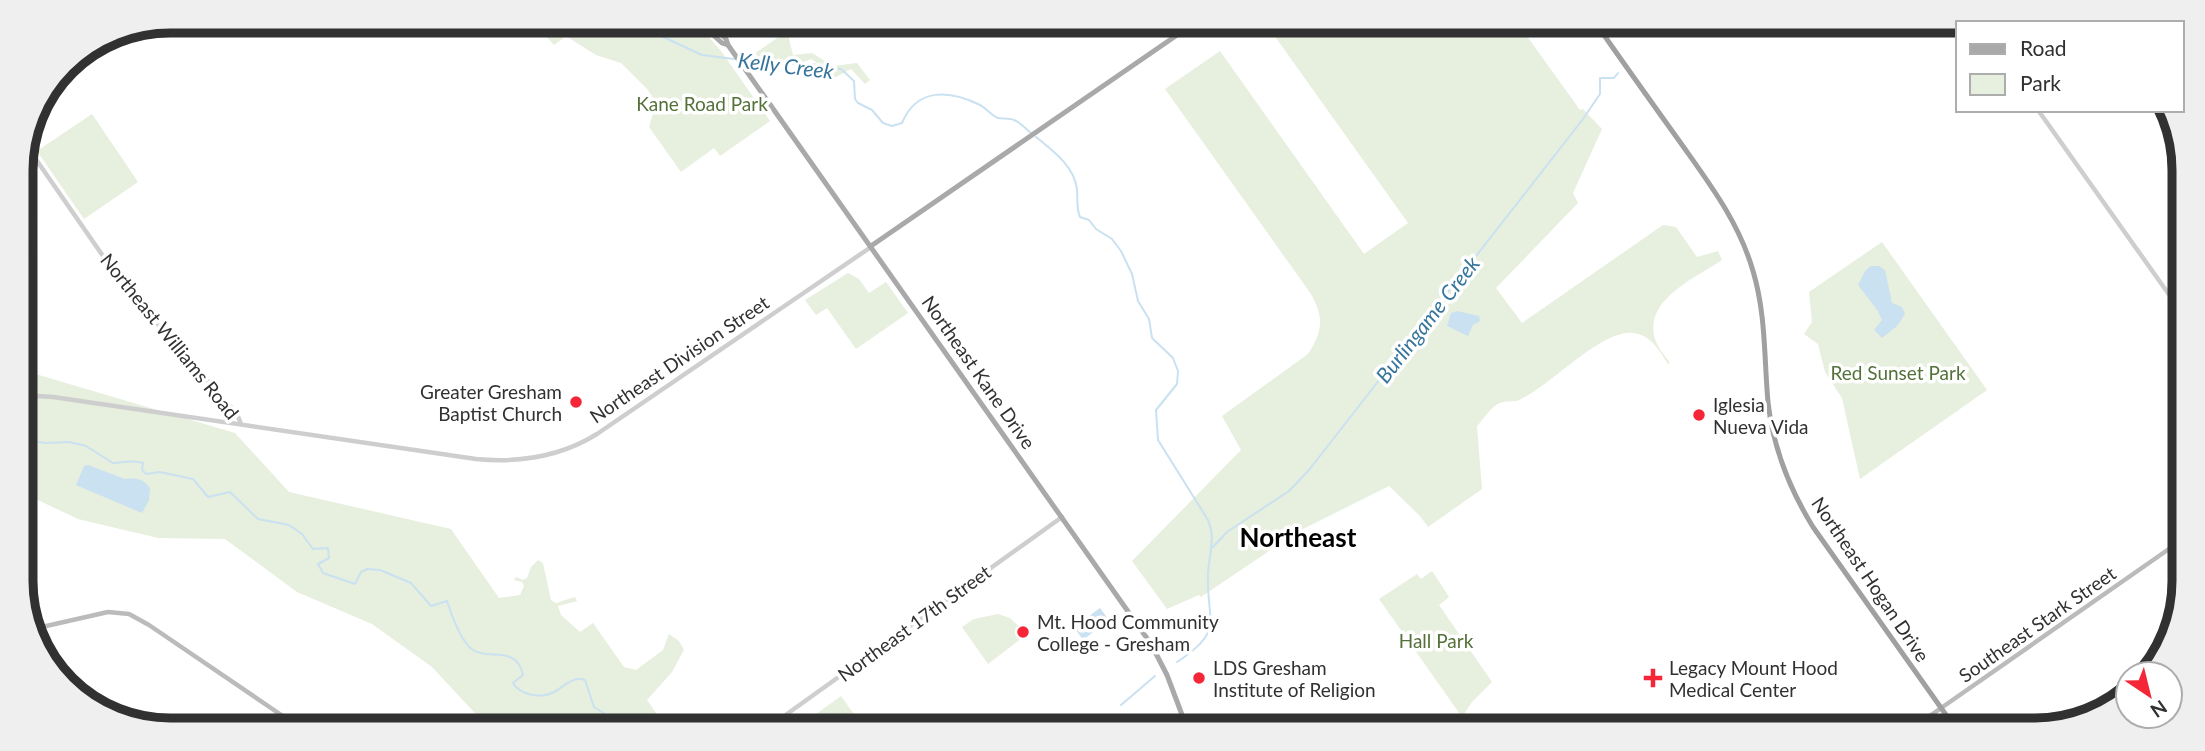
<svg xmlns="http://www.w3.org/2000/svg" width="2205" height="751" viewBox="0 0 2205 751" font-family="Lato,sans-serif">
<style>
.green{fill:#e7efde}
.water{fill:#c9e1f0}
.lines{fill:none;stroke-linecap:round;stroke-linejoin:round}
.stream{stroke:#c9e1f0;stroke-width:2}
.tertiary{stroke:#cecece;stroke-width:4.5}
.secondary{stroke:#bbb;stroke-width:4.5}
.primary{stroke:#a9a9a9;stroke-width:5}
.trunk{stroke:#a0a0a0;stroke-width:5}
.poi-dot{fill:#f42637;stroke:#fff;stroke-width:2.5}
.labels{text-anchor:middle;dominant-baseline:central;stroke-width:7;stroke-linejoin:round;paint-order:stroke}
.park-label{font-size:19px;fill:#547139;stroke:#fff}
.street-label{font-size:19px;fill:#313131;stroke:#fff}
.poi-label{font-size:19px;fill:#313131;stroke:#fff;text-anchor:start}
.water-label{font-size:21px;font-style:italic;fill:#36759b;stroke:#fff}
.district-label{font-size:26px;font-weight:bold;fill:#000;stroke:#fff}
.rim{fill:none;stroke:#313131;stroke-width:9}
</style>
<rect width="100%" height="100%" fill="#fff"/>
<!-- green -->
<g class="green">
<polygon points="533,22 577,24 690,22 708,36 721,51 770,121 720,156 714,148 681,172 649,127 656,104 648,90 621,63 596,55 566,36 554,45"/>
<path d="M1276 24 1519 25 1580 110 1583 109 1602 129 1573 193 1578 203 1496 288 1522 323 1663 225 1676 227 1697 257 1718 251 1722 260C1695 278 1643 300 1655 339 1658 348 1665 356 1670 363L1668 364C1659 350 1651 335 1633 333 1602 329 1550 386 1521 399 1515 403 1506 400 1500 403 1491 406 1483 420 1477 426L1482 489 1428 527 1420 516 1389 486 1297 532 1201 597 1199 595 1167 609 1132 561 1241 450 1222 416 1308 354C1323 332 1324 317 1311 294L1165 89 1220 51 1364 254 1408 223 1269 28Z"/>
<polygon points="787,31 793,55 812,53 833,66 857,63 870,80 865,84 851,69 834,78 830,71 811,59 797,65 781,60 769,65 752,67 747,59"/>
<polygon points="92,114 138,182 84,219 37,151"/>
<polygon points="1882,242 1987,390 1860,479 1842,398 1825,372 1818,344 1804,334 1812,322 1809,292"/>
<polygon points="848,273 859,279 869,293 886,282 908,313 856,349 827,308 816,315 805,300"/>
<polygon points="22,370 235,433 289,492 451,529 499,598 520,595 524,586 522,582 514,580 516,577 523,580 527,578 531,567 538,560 543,563 551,600 556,603 575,597 577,601 558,606 561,615 580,632 593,623 624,667 636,670 663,650 669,634 679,641 684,650 672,672 647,700 665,726 549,726 546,721 540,726 487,726 432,667 372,624 297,592 225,539 158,538 78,519 23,493"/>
<polygon points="1432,571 1449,597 1439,605 1492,682 1472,702 1462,717 1379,599 1417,574 1421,579"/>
<polygon points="998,614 1010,618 1027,634 988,664 962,627 974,619"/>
<polygon points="841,696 863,727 798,727"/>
</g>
<!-- water -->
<g class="water">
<polygon points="1871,266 1879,266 1885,270 1892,303 1902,307 1905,314 1897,326 1882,338 1874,330 1882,320 1878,311 1858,285 1865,271"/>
<polygon points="1457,311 1479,316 1480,321 1473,325 1468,336 1447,326 1451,313"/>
<path d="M88 465 125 479C136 478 142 478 150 488L149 500 142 513 76 485 84 466Z"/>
<polygon points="1100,608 1109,620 1083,640 1074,627"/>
</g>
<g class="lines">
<!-- stream -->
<g class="stream">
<polyline points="551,22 554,24 566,22"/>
<polyline points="631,22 702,55 734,59"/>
<path d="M740 60 770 64H812L841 69 854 81 855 99 858 103 872 110 883 123 892 126 902 123C917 87 950 90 980 105 986 108 991 115 998 118 1003 119 1009 118 1014 120 1020 122 1026 129 1031 133"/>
<path d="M1036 137C1053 151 1074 166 1077 189 1078 199 1076 208 1080 217L1089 220 1096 229 1112 239 1121 251 1132 274 1138 301 1149 319 1152 338 1173 358 1178 371 1177 384 1156 410 1158 440 1208 520C1216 539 1209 554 1208 574 1206 621 1226 630 1177 662"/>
<path d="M23 439 45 443 69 442 86 446 113 463C124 463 133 459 143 463L142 470 146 474 160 472 193 479 208 497 230 492 258 519 289 525 302 534 313 549 328 548 329 558 318 564 323 573 355 584 361 572 367 569 380 570 411 583 431 606 447 601C451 614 461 642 473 650 489 661 516 644 523 675L513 683C520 695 541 699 554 692 565 686 572 676 585 680L594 707 605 714 612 726"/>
<polyline points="1213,547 1227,532 1289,491 1309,470 1583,119 1600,94 1600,78 1614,78 1618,73"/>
<polyline points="1121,705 1155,676"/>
</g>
<!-- tertiary -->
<g class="tertiary">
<polyline points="2038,110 2180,310"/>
<polyline points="26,145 121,282 237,414 241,424"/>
<path d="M23 398 37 396 53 397 476 459C518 463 560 457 597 434L871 247"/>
<polyline points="765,726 780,719 1062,517"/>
</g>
<!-- secondary -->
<g class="secondary">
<polyline points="33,629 108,612 129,614 149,625 296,725"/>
<polyline points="1911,729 2179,542"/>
</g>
<!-- primary -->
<g class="primary">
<polyline points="699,22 722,43 728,45"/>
<polyline points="710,22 726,39 728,45 1151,644 1167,675 1187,728"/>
<polyline points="871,246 1193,24"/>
</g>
<!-- trunk -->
<path class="trunk" d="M1597 25C1624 64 1652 103 1680 142 1709 183 1739 222 1753 271 1766 314 1764 358 1768 402 1773 448 1789 488 1813 527L1956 729"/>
</g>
<!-- markers -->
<g class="poi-dot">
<circle cx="576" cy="402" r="7"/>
<circle cx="1699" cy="415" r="7"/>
<circle cx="1023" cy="632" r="7"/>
<circle cx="1199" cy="678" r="7"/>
<path d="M1649.5 667.5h7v7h7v7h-7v7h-7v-7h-7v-7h7z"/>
</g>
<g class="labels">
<!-- park labels -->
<g class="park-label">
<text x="702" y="103">Kane Road Park</text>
<text x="1898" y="372">Red Sunset Park</text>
<text x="1436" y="640">Hall Park</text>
</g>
<!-- street labels -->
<g class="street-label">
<text transform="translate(170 336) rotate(51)">Northeast Williams Road</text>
<text transform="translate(679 359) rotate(-34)">Northeast Division Street</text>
<text transform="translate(979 372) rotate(55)">Northeast Kane Drive</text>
<text transform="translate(1871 579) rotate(56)">Northeast Hogan Drive</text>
<text transform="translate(914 623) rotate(-36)">Northeast 17th Street</text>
<text transform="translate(2037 624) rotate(-35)">Southeast Stark Street</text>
</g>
<!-- poi labels -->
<g class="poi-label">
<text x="562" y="391" text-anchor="end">Greater Gresham<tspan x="562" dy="22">Baptist Church</tspan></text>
<text x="1713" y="404">Iglesia<tspan x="1713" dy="22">Nueva Vida</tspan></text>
<text x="1037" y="621">Mt. Hood Community<tspan x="1037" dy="22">College - Gresham</tspan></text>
<text x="1213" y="667">LDS Gresham<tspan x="1213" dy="22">Institute of Religion</tspan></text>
<text x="1669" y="667">Legacy Mount Hood<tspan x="1669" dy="22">Medical Center</tspan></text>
</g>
<!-- water labels -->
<g class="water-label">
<text transform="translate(786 65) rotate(7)">Kelly Creek</text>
<text transform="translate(1427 319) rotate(-52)">Burlingame Creek</text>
</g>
<!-- district labels -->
<g class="district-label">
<text x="1298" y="537">Northeast</text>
</g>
</g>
<!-- crop -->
<path d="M0 0H2205V751H0ZM170 33H2035A137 137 0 0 1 2172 170V581A137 137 0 0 1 2035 718H170A137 137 0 0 1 33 581V170A137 137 0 0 1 170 33Z" fill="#efefef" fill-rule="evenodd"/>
<path class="rim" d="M170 33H2035A137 137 0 0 1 2172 170V581A137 137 0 0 1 2035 718H170A137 137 0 0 1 33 581V170A137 137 0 0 1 170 33Z"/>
<!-- legend -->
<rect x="1956" y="21" width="228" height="91" fill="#ffffff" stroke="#adadad" stroke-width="2"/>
<rect x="1970" y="44" width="35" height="10" fill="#a9a9a9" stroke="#adadad" stroke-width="2"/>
<text x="2020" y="56" font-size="21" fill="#313131">Road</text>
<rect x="1970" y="74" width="35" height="21" fill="#e7efde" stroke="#adadad" stroke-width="2"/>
<text x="2020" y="91" font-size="21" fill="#313131">Park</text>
<!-- north arrow -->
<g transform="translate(2149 695) rotate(145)"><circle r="33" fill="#ffffff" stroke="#adadad" stroke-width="2"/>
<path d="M0-5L12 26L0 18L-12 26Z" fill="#f42637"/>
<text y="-10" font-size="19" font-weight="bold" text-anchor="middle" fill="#313131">N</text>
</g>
</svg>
